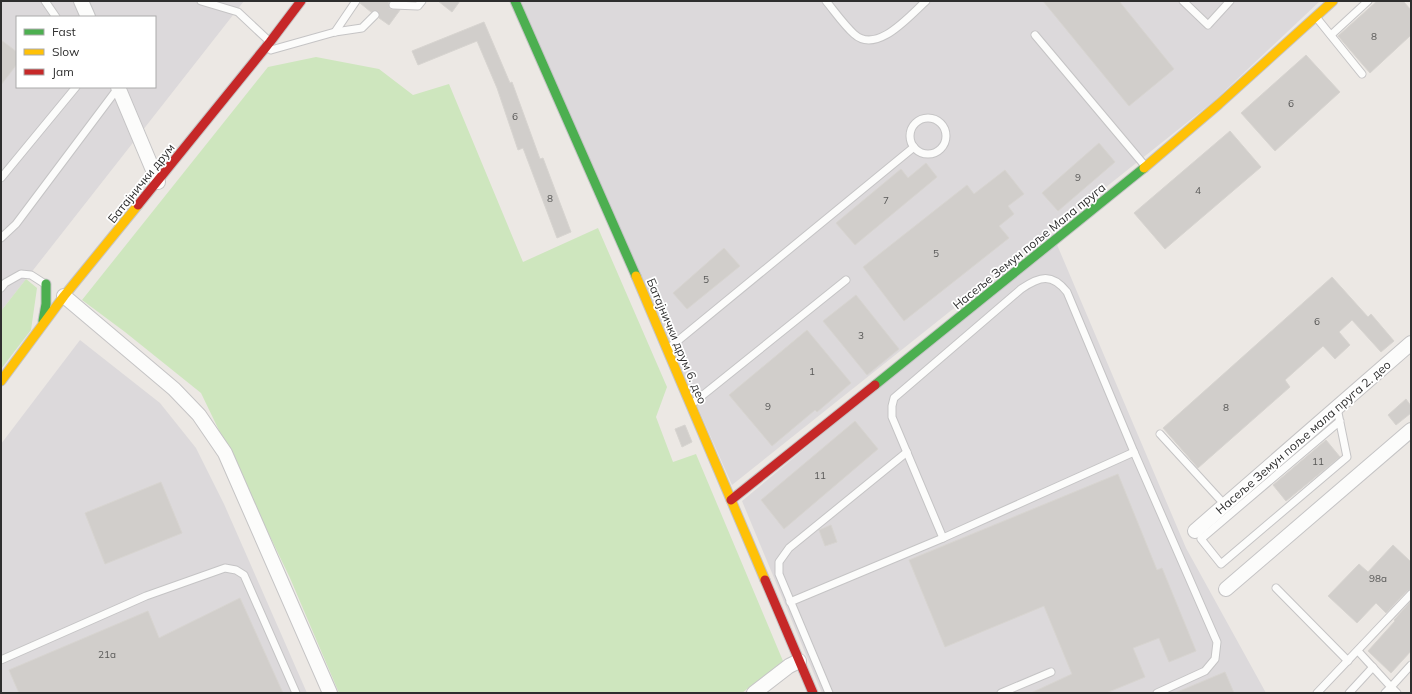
<svg xmlns="http://www.w3.org/2000/svg" width="1412" height="694" viewBox="0 0 1412 694" font-family="Mulish,sans-serif">
<style>
.industrial{fill:#dcd9db;fill-rule:evenodd}
.green{fill:#cee6be}
.building{fill:#d1cecb;stroke:#d7d4d0}
.lines{fill:none;stroke-linecap:round;stroke-linejoin:round}
.lane-casing{stroke:#c5c4c5;stroke-width:9}
.street-casing{stroke:#c5c4c5;stroke-width:16}
.fast-casing{stroke:#c5c4c5;stroke-width:11}
.slow-casing{stroke:#c5c4c5;stroke-width:11}
.jam-casing{stroke:#c5c4c5;stroke-width:11}
.lane{stroke:#fcfcfb;stroke-width:7}
.street{stroke:#fcfcfb;stroke-width:14}
.fast{stroke:#4caf50;stroke-width:9}
.slow{stroke:#ffc107;stroke-width:9}
.jam{stroke:#c62828;stroke-width:9}
.labels{text-anchor:middle;dominant-baseline:central;stroke-width:3.5;stroke-linejoin:round;paint-order:stroke}
.number-label{font-size:10px;fill:#585857}
.street-label{font-size:12px;fill:#2e2e2e;stroke:#fff}
</style>
<rect width="100%" height="100%" fill="#ece8e4"/>
<!-- industrial -->
<g class="industrial">
<path d="M1 1H244L1 311ZM17 17H155V87H17Z"/>
<polygon points="519,1 1320,1 1214,101 732,485"/>
<polygon points="1055,240 1186,548 1266,693 822,693 742,501"/>
<polygon points="80,340 160,403 196,448 224,504 307,693 1,693 1,444"/>
</g>
<!-- green -->
<g class="green">
<polygon points="316,57 379,69 413,95 449,84 523,262 598,228 667,387 656,417 673,462 696,454 783,661 742,693 339,693 290,578 201,393 125,332 82,300 268,67"/>
<polygon points="26,279 37,288 31,330 1,369 1,311"/>
</g>
<!-- building -->
<g class="building">
<polygon points="361,1 388,1 390,9 400,10 389,25 379,18 378,11 371,12 360,3"/>
<polygon points="438,1 460,1 452,12"/>
<polygon points="1043,1 1119,1 1174,69 1129,106"/>
<polygon points="1377,1 1403,1 1411,10 1411,35 1370,73 1338,36"/>
<polygon points="484,22 510,83 512,82 540,159 543,158 571,232 557,238 523,148 518,150 497,88 477,41 418,65 412,51"/>
<polygon points="1,40 17,52 17,64 1,85"/>
<polygon points="1306,55 1340,92 1275,151 1241,113"/>
<polygon points="1230,131 1261,167 1165,249 1134,213"/>
<polygon points="1099,143 1115,162 1058,211 1042,193"/>
<polygon points="926,163 937,177 855,245 836,223 901,169 908,178"/>
<polygon points="1005,170 1024,194 1008,206 1014,214 999,226 1009,238 904,321 863,267 967,185 974,194"/>
<polygon points="724,248 740,266 687,309 673,293"/>
<polygon points="1332,277 1368,317 1371,314 1394,341 1381,352 1352,320 1339,332 1350,345 1335,359 1323,346 1285,380 1290,387 1198,468 1163,428"/>
<polygon points="856,295 899,349 867,375 823,321"/>
<polygon points="807,330 851,383 817,412 815,410 772,446 729,395"/>
<polygon points="1406,399 1411,406 1411,413 1396,425 1388,415"/>
<polygon points="855,421 878,449 784,529 761,500"/>
<polygon points="685,425 692,442 682,447 675,429"/>
<polygon points="1326,440 1340,457 1286,501 1273,485"/>
<polygon points="1118,474 1157,570 1162,568 1196,651 1169,662 1159,638 1133,648 1145,677 1106,693 1031,693 1072,674 1044,606 945,647 909,560"/>
<polygon points="161,482 182,533 105,564 85,513"/>
<polygon points="831,525 837,542 825,546 819,530"/>
<polygon points="1393,545 1411,562 1411,589 1407,591 1386,613 1376,603 1357,623 1328,596 1359,564 1368,572"/>
<polygon points="240,598 283,693 19,693 9,670 148,611 159,638"/>
<polygon points="1411,601 1411,651 1391,673 1368,651 1395,621 1394,620"/>
<polygon points="1225,672 1234,693 1175,693"/>
</g>
<g class="lines">
<!-- lane casing -->
<g class="lane-casing">
<g id="lane">
<polyline points="45,1 56,17"/>
<polyline points="201,1 238,12 269,41"/>
<path d="M826 1C835 12 844 25 854 34 877 55 910 15 926 1"/>
<polyline points="1183,1 1208,25 1230,1"/>
<polyline points="393,5 418,6 422,1"/>
<polyline points="1316,17 1362,74"/>
<polyline points="335,32 356,1"/>
<polyline points="1035,35 1146,167"/>
<polyline points="1331,35 1368,1"/>
<polyline points="271,50 335,32 362,28 375,15"/>
<circle cx="928" cy="136" r="18"/>
<polyline points="1,178 76,87"/>
<polyline points="1,238 16,224 118,88"/>
<polyline points="1,288 5,283 21,274 31,275 45,284"/>
<polyline points="669,348 914,147"/>
<polyline points="693,403 846,280"/>
<polyline points="1337,408 1347,457 1221,564 1201,539 1340,421"/>
<polyline points="1160,434 1225,505"/>
<path d="M943 538 892 417V406L894 398 1021 289C1040 276 1052 273 1067 292L1134 452"/>
<polyline points="1276,588 1348,661"/>
<polyline points="790,602 943,538 1134,452 1217,642 1215,659 1205,671 1157,693"/>
<polyline points="1358,651 1391,687 1385,693"/>
<polyline points="1,660 146,596 225,568 236,570 244,575 296,693"/>
<polyline points="829,693 779,574 779,562 789,548 907,452"/>
<polyline points="1001,693 1051,672"/>
<polyline points="1317,693 1411,594"/>
<polyline points="1349,693 1373,667"/>
<polyline points="1397,693 1391,687 1411,665"/>
</g>
</g>
<!-- street casing -->
<g class="street-casing">
<g id="street">
<polyline points="81,1 88,17"/>
<polyline points="118,87 158,182"/>
<polyline points="64,296 174,389 199,415 225,453 330,693"/>
<polyline points="1195,531 1411,343"/>
<polyline points="1226,589 1411,430"/>
<polyline points="754,693 789,666 799,661"/>
</g>
</g>
<!-- fast casing -->
<g class="fast-casing">
<g id="fast">
<polyline points="515,1 636,276"/>
<polyline points="43,321 46,304 46,284"/>
<polyline points="875,385 1144,168"/>
</g>
</g>
<!-- slow casing -->
<g class="slow-casing">
<g id="slow">
<polyline points="1144,168 1219,104 1333,1"/>
<polyline points="636,276 765,580"/>
<polyline points="1,381 64,296 138,205"/>
</g>
</g>
<!-- jam casing -->
<g class="jam-casing">
<g id="jam">
<polyline points="138,205 270,42 301,1"/>
<polyline points="731,500 875,385"/>
<polyline points="765,580 813,693"/>
</g>
</g>
<!-- lane -->
<use href="#lane" class="lane"/>
<!-- street -->
<use href="#street" class="street"/>
<!-- fast -->
<use href="#fast" class="fast"/>
<!-- slow -->
<use href="#slow" class="slow"/>
<!-- jam -->
<use href="#jam" class="jam"/>
</g>
<g class="labels">
<!-- number labels -->
<g class="number-label">
<text x="1374" y="36">8</text>
<text x="1291" y="103">6</text>
<text x="515" y="116">6</text>
<text x="1078" y="177">9</text>
<text x="1198" y="190">4</text>
<text x="550" y="198">8</text>
<text x="886" y="200">7</text>
<text x="936" y="253">5</text>
<text x="706" y="279">5</text>
<text x="1317" y="321">6</text>
<text x="861" y="335">3</text>
<text x="812" y="371">1</text>
<text x="768" y="406">9</text>
<text x="1226" y="407">8</text>
<text x="1318" y="461">11</text>
<text x="820" y="475">11</text>
<text x="1378" y="578">98a</text>
<text x="107" y="654">21a</text>
</g>
<!-- street labels -->
<g class="street-label">
<text transform="translate(141 183) rotate(-51)">Батајнички друм</text>
<text transform="translate(1029 246) rotate(-39)">Насеље Земун поље Мала пруга</text>
<text transform="translate(677 341) rotate(67)">Батајнички друм 6. део</text>
<text transform="translate(1303 437) rotate(-41)">Насеље Земун поље мала пруга 2. део</text>
</g>
</g>
<!-- border -->
<rect width="1412" height="694" fill="none" stroke="#2e2e2e" stroke-width="4"/>
<!-- legend -->
<rect x="16" y="16" width="140" height="72" fill="#ffffff" stroke="#ababab"/>
<rect x="24" y="29" width="20" height="6" fill="#4caf50" stroke="#ababab"/>
<text x="52" y="36" font-size="12" fill="#2e2e2e">Fast</text>
<rect x="24" y="49" width="20" height="6" fill="#ffc107" stroke="#ababab"/>
<text x="52" y="56" font-size="12" fill="#2e2e2e">Slow</text>
<rect x="24" y="69" width="20" height="6" fill="#c62828" stroke="#ababab"/>
<text x="52" y="76" font-size="12" fill="#2e2e2e">Jam</text>
</svg>
